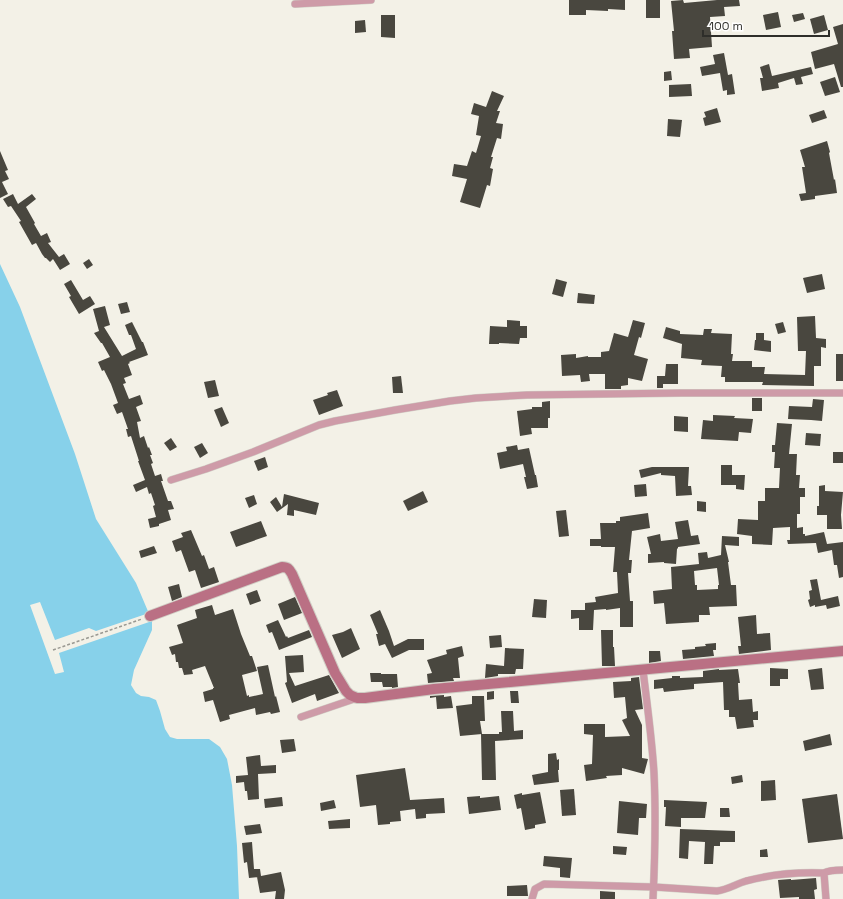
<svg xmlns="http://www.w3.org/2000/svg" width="843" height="899" viewBox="0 0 843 899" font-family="'Space Grotesk',sans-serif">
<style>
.water{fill:#87d1ea}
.pier{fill:#f3f1e7}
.building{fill:#49473f;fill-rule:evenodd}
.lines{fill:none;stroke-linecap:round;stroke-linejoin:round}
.street-casing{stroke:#d0cec5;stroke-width:8}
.secondary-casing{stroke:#d0cec5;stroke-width:12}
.path{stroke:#9a9992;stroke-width:1.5;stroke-dasharray:3 2;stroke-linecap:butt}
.street{stroke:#ce9ba8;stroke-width:7}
.secondary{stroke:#ba7084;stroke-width:10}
</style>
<rect width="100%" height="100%" fill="#f3f1e7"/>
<!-- water -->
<polygon class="water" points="0,264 20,307 75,454 96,519 136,583 150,616 152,621 152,630 134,670 131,685 136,693 141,696 149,697 156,700 160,711 165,729 170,737 177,739 209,739 220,747 227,759 232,785 237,846 239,899 0,899"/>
<!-- pier -->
<polygon class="pier" points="40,602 55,640 89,628 96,631 149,613 152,621 59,653 64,672 55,674 30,605"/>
<!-- building -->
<g class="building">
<polygon points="569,0 625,0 625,10 608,9 608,11 586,10 586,15 569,15"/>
<rect x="646" y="0" width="14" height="18"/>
<polygon points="683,0 684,3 717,0 739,0 740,6 724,7 725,16 710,17 712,47 689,49 690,58 674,59 672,31 674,31 671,1"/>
<polygon points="778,12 781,27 766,30 763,15"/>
<polygon points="803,13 805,19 794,22 792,15"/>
<polygon points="381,15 395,15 395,38 381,37"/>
<polygon points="824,15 828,30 814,34 810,19"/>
<polygon points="365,20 366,32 355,33 355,21"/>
<polygon points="843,24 843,87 841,87 834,64 815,69 811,52 838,44 833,27"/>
<polygon points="724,53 728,75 732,74 735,94 727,95 727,90 723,91 720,73 702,76 700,67 715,64 713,55"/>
<polygon points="769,64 772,76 811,67 813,74 801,77 803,84 796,85 794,78 778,83 779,88 762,91 760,78 763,78 760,67"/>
<polygon points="671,71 672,80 664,81 664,72"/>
<polygon points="835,77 840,92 825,96 820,82"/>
<polygon points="691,84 692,96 669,97 669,85"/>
<polygon points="492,91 504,96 497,111 500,111 496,123 503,124 501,139 497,138 491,157 493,157 490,168 493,169 490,186 487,185 480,208 460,202 467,179 452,176 454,164 467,166 472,151 476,153 481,136 476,135 479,116 471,114 474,103 486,107"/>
<polygon points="717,108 721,122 705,126 703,118 706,117 704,112"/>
<polygon points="824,110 827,118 812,123 809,115"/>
<polygon points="668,119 682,120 680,137 667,136"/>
<polygon points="827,141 830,152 829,153 834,180 835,179 837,193 815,196 815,199 801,201 799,194 806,193 802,167 805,167 800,150"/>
<polygon points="0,151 8,170 5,171 9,179 2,182 8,194 0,198"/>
<polygon points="13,194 18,204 32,194 36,199 26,207 35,223 34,224 41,236 47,233 51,242 48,243 59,257 64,254 70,264 60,270 53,259 50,262 46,258 45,258 42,254 36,243 32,245 19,222 21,221 11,206 8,207 3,199"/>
<polygon points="89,259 93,265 87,269 83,263"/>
<polygon points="822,274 825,289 807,293 803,278"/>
<polygon points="556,279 567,282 563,297 552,294"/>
<polygon points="71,280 83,300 90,296 95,304 79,314 69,297 71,296 64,284"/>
<polygon points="578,293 595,295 594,304 577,303"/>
<polygon points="127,302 130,312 121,314 118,304"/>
<polygon points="105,306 110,325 104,327 122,356 136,349 131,335 129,335 125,325 132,322 142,342 143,342 148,355 129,362 130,363 128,364 132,375 124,378 126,383 123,384 129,399 140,395 143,404 136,407 141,421 137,422 140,438 144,436 148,448 149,447 152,455 150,455 153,463 151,464 155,476 161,474 163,481 161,481 168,501 171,501 174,509 168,510 171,520 159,524 159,526 150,528 148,519 156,517 153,506 155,505 151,493 149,494 147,487 136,492 133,485 145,480 138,461 139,461 131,436 128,437 126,429 128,429 122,412 117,414 113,405 118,403 111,384 104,370 102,371 98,362 110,357 102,343 101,343 94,333 99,331 93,309"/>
<polygon points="815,316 816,338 826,339 826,348 821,347 821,366 814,366 814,386 762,385 763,382 725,382 725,377 721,377 722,366 701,365 702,360 681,358 682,344 663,338 666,327 680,331 680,334 703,335 704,329 712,329 711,333 732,334 731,354 733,354 732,361 752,361 752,367 765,367 764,374 805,375 806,351 798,351 797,317"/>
<polygon points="507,320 520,321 520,326 527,326 527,338 520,338 519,344 499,343 499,344 489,344 490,326 507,327"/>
<polygon points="633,320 645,323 641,338 639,337 634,355 648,359 642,381 628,378 628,385 621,386 621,389 605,389 605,374 589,374 590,381 581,382 580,375 562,376 561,355 576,354 576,358 588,356 588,357 601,357 601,352 609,351 614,333 628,337"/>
<polygon points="783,322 786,332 778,334 775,324"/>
<polygon points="756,333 764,333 764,340 771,341 771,352 754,350 755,340 756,340"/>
<rect x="836" y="354" width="7" height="27"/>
<polygon points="666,364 678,364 678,384 663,384 663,388 657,388 657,376 665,376"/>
<polygon points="401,376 403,393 393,393 392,377"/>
<polygon points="215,380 219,396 208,398 204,382"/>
<polygon points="337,390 343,406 319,415 313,400 328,395 327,393"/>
<rect x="752" y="398" width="10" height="13"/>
<polygon points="813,399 824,400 822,421 811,420 788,419 789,406 812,407"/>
<polygon points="550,401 550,418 548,418 548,428 531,428 532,434 520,436 517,411 532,409 532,407 542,407 542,402"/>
<polygon points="222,407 229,423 221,427 214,410"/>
<polygon points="713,415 735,416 734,418 753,419 751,433 739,432 738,441 701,439 703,420 713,421"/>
<polygon points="674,416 688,417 688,432 674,431"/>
<polygon points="777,423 792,424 789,454 797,454 796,475 800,475 799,488 805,488 805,497 800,497 800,514 797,514 797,528 803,527 803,534 805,534 805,536 824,532 827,544 843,542 843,577 839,578 837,565 834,565 832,550 818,553 816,543 788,544 787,540 790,540 790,527 773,528 772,545 752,544 752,536 737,534 738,519 758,520 758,501 765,501 765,488 779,488 780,468 774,468 775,452 772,452 772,445 775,445"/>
<polygon points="806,433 821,434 820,446 805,445"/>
<polygon points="171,438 177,447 170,451 164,443"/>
<polygon points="202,443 208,453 200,458 194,447"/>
<polygon points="517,445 518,450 529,448 535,475 536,475 538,487 527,489 524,477 526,477 523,464 500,469 497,453 507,451 506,447"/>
<rect x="833" y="452" width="10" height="11"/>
<polygon points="265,457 268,467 258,471 254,461"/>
<polygon points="721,465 732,465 732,475 745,475 744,490 736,489 736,485 721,485"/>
<polygon points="652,467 689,467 688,486 691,486 692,495 676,496 675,476 661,475 661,473 641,478 639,470"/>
<polygon points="646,484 647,496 635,497 634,485"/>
<polygon points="825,485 825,491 843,492 841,515 842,529 827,529 827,515 817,515 817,506 819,506 819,486"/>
<polygon points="423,491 428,502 408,511 403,501"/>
<polygon points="284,494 319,503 316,515 294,510 294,516 287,515 288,504 277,512 270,502 276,497 282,507"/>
<polygon points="254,495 257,504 249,508 245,498"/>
<polygon points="697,501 706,502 706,512 697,511"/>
<polygon points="566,510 569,536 559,537 556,511"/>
<polygon points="648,513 650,528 632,531 629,560 632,560 631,573 628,573 630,601 633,601 633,627 620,627 620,608 606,610 606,609 594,610 593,630 579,630 579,618 571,619 571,610 585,610 585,603 596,602 595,597 618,593 617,572 613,572 615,547 601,547 601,546 590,546 590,539 601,539 600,523 616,523 616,521 620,521 620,517"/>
<polygon points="688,520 691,536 698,535 700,544 678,547 678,548 677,549 676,564 664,563 664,562 648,563 648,554 651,554 647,537 660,534 661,541 678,539 675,522"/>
<polygon points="261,521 267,536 236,547 230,532"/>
<polygon points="191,530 202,556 204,555 209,569 214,567 219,582 201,588 195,570 189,572 181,550 176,552 172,541 183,537 181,533"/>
<path d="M722 536 739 537V546L725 545 729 562H728L731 585H736L737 606 709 607 710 615H699V622L666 624 664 603 654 604 653 591 672 589 671 567 699 564 698 553 707 552 708 558 721 555ZM717 568 719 585H718V589L697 590V585H695L694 571Z"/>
<polygon points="154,546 157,553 141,558 139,551"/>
<polygon points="817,579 821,600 838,596 840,606 827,609 826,605 815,607 815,605 810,607 808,600 810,599 809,591 812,590 810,580"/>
<polygon points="179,584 182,597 172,601 168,587"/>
<polygon points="257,590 261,601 250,605 246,594"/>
<polygon points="295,597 302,613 284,620 278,604"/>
<polygon points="534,599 547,600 546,618 532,617"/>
<polygon points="212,605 215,615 233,609 241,634 250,656 252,656 257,671 242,675 247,696 249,695 249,697 263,694 257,667 268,665 275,697 276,696 280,712 271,714 270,712 256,715 255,708 229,715 230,719 220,722 213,700 205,702 203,692 213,689 213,688 214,688 205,666 192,670 193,674 184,675 182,668 179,668 178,662 176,662 175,654 172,655 169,647 183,643 177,625 197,618 195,610"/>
<polygon points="380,610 389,631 394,646 408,639 424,639 424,650 409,650 392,658 385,644 379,646 376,634 378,634 370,615"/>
<polygon points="756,615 757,634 770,633 771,650 739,654 738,646 741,646 738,617"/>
<polygon points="278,620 286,637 287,636 288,638 309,630 312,637 279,650 272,632 269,633 266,625"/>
<polygon points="351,628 360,649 342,658 332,635 343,632"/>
<polygon points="601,630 613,630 613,647 614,647 615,666 602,666"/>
<polygon points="501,635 502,647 490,648 489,636"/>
<polygon points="716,643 716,650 713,650 714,656 683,659 682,650 695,649 695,647 706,646 705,644"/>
<polygon points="462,646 464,656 458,658 460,678 453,678 454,681 428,683 427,674 432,673 427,660 447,654 446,650"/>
<polygon points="505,648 524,649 523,669 516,669 515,674 498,674 498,676 485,678 486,664 504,666"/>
<polygon points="649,651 660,651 661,661 649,663"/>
<polygon points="303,655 304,672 289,673 295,686 329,675 339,693 317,701 315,694 292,703 285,683 287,682 285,656"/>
<polygon points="770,668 788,669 788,679 780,679 780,686 770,686"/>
<polygon points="822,668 824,689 811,690 808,670"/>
<polygon points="719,669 719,670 738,669 740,683 738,683 739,700 752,699 753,712 758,711 758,720 753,720 754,727 737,729 735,717 729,717 729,710 724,710 723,682 694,684 694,689 673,691 664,692 663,688 654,689 654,680 672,678 672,676 680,676 680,678 703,677 703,671"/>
<polygon points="370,673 381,673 381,674 397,674 398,687 392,688 392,687 383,687 382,682 371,682"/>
<polygon points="639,677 643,709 635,710 642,725 642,758 648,759 644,774 622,768 622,775 606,776 607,778 586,781 584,765 592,764 593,735 584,734 584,724 605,724 605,737 630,736 622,720 627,718 625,697 614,698 613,682 631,681 631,678"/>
<polygon points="494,691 494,699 487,700 487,692"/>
<polygon points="510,691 518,691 519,703 511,703"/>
<polygon points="444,695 444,697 451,696 453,708 437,709 436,697 430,698 430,696"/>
<polygon points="472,696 484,696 485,721 480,721 482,734 460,736 456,706 472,704"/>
<polygon points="501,711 513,711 514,731 523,730 523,739 495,741 496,780 482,780 481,734 499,734 499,732 502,732"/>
<polygon points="830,734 832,745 805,751 803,741"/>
<polygon points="294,739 296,751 282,753 280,740"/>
<polygon points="556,753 557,760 559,759 559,770 558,770 559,782 534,785 532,775 548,772 548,754"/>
<polygon points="260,755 261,766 276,765 276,773 258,774 259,799 248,800 247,791 245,791 244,782 236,783 236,776 248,775 246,757"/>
<polygon points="405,768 410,800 444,798 445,813 426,814 426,818 416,819 415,809 400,811 401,821 390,822 390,824 378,825 376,805 360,807 356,775"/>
<polygon points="742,775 743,782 732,784 731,777"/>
<polygon points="775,780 776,800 761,801 761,781"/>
<polygon points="574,789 576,815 562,816 560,790"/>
<polygon points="540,792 546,823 535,825 535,828 525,830 521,808 517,809 514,795 522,793 522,795"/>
<polygon points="837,794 843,839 808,843 802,799"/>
<polygon points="480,796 480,798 499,796 501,810 469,814 467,797"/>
<polygon points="282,797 283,806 265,808 264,799"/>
<polygon points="334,800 336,808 321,811 320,803"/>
<polygon points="664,800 707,802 705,818 681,818 681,827 665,826 666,807 664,807"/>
<polygon points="619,801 647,804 646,818 639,818 638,835 617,833"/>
<polygon points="720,808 729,808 730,817 720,817"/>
<polygon points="350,819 350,828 329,829 328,821"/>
<polygon points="260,824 262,833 246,835 244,826"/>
<polygon points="680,829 735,831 735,842 720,842 720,846 714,846 713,864 704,864 705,842 689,841 688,859 679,858"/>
<polygon points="252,842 254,869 260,869 261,876 281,872 285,890 284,899 275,899 276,891 260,893 257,877 258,877 249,878 247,862 244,863 242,843"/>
<polygon points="613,846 627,847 626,855 613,854"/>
<polygon points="767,849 768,857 760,857 760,850"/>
<polygon points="544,856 572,858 570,878 560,877 560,868 543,866"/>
<polygon points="816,878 817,889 814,890 815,899 799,899 799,897 780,898 778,880 791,879 791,880"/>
<polygon points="527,885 528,896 507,896 507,886"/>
<polygon points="600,891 615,892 615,899 600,899"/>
</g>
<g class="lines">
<!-- street casing -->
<g class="street-casing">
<g id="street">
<polyline points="295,4 371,0"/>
<polyline points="171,480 206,469 253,452 319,425 335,421 395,410 450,401 476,398 527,395 681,393 843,393"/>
<path d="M643 670C647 704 652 739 654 773 656 815 655 857 653 899"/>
<polyline points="301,717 357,698"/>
<path d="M532 899 535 889 544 884 654 887 717 891C727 890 736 884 746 881 772 874 797 872 824 873"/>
<path d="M826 899 824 873C829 870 837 870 843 870"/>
</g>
</g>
<!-- secondary casing -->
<g class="secondary-casing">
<path id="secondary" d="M150 616 282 567C288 567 289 569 292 574L335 673 346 691 350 695 357 698H365L434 689 843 651"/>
</g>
<!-- path -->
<polyline class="path" points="53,650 142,619"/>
<!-- street -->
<use href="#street" class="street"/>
<!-- secondary -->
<use href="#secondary" class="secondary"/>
</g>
<!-- scale -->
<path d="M703 30v6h126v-6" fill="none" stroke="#2e2e2a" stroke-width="2"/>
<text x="709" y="30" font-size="12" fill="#2e2e2a" stroke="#ffffff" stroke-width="3" paint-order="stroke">100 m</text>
</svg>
